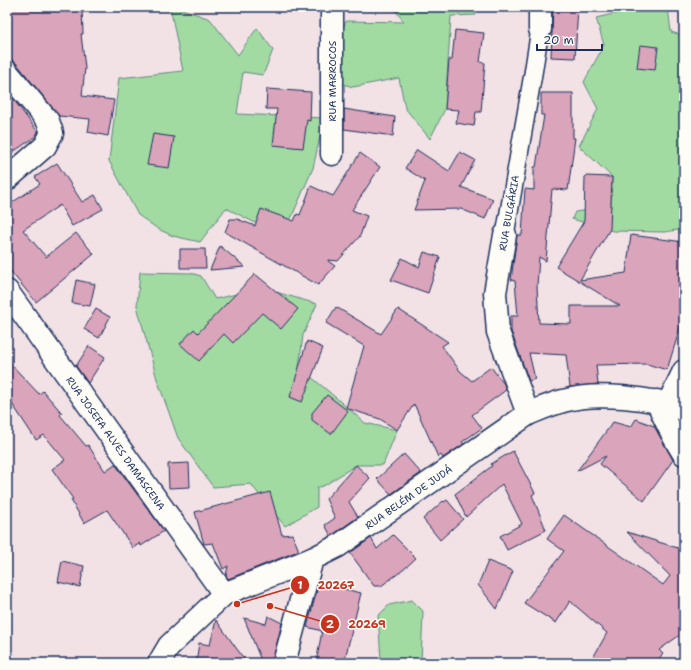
<svg xmlns="http://www.w3.org/2000/svg" width="691" height="670" viewBox="0 0 691 670" font-family="'Shantell Sans',sans-serif">
<style>
.green{fill:#a2dba1;stroke:#5e8580}
.building{fill:#daa4ba;stroke:#1b2f5e}
.lines{fill:none;stroke-linecap:round;stroke-linejoin:round}
.pedestrian-casing{stroke:#1b2f5e;stroke-width:20}
.minor-casing{stroke:#1b2f5e;stroke-width:25}
.tertiary-casing{stroke:#1b2f5e;stroke-width:25}
.pedestrian{stroke:#fdfcf7;stroke-width:17}
.minor{stroke:#fdfcf7;stroke-width:22}
.tertiary{stroke:#fdfcf7;stroke-width:22}
.labels{text-anchor:middle;dominant-baseline:central;stroke-width:3;stroke-linejoin:round;paint-order:stroke}
.street-label{font-size:10px;fill:#1b2f5e;stroke:#fdfcf7}
.leader{fill:none;stroke:#c8321e;stroke-width:1.5}
.callout-dot{fill:#c8321e;stroke:#fdfcf7;stroke-width:1.5}
.mark-label{font-size:12px;text-anchor:middle;font-weight:bold;fill:#fff}
.callout-label{font-size:11px;text-anchor:middle;font-weight:bold;fill:#c8321e;stroke:#fdfcf7;stroke-width:3;stroke-linejoin:round;paint-order:stroke}
</style>
<rect width="100%" height="100%" fill="#f2e2e5"/>
<filter id="ink" filterUnits="userSpaceOnUse"><feTurbulence type="fractalNoise" baseFrequency=".025" numOctaves="2"/><feDisplacementMap in="SourceGraphic" scale="8" xChannelSelector="R" yChannelSelector="G"/><feConvolveMatrix kernelMatrix="1 2 1 2 8 2 1 2 1" color-interpolation-filters="sRGB"/></filter>
<g filter="url(#ink)">
<!-- green -->
<g class="green">
<polygon points="170,7 176,7 210,19 238,55 257,28 273,50 263,75 243,72 237,114 324,118 313,168 283,237 226,208 200,242 173,236 158,229 138,215 109,161 119,78 183,71"/>
<polygon points="393,7 475,7 476,15 451,16 445,109 430,139 405,108 399,78 353,87 323,78 346,21 404,22"/>
<polygon points="621,7 668,7 671,32 684,36 684,229 665,232 613,231 572,219 575,212 611,207 612,177 579,146 598,109 584,82 604,45 596,18 622,12"/>
<polygon points="140,272 191,273 201,276 215,299 262,288 317,304 303,335 299,367 328,391 365,423 397,430 383,465 356,465 325,485 317,488 317,507 285,526 263,500 251,484 213,487 178,438 157,379 137,306"/>
<polygon points="412,600 423,611 421,663 379,663 381,659 378,616 389,605"/>
</g>
<!-- building -->
<g class="building">
<polygon points="8,7 55,7 55,9 82,7 83,34 81,34 85,68 82,96 114,100 108,136 88,132 90,119 59,116 17,64 12,60 7,60"/>
<polygon points="553,7 578,7 575,58 551,57"/>
<polygon points="455,30 484,33 480,62 485,63 481,112 476,112 474,126 456,123 459,110 445,109 449,60 452,60"/>
<polygon points="640,45 658,47 655,70 637,68"/>
<polygon points="267,89 311,92 310,121 307,120 303,148 273,145 277,109 266,109"/>
<polygon points="7,91 38,132 35,137 7,156"/>
<polygon points="541,93 573,93 573,138 575,138 568,190 552,189 546,261 539,257 537,286 539,323 571,324 571,306 620,306 556,267 584,221 585,176 612,177 610,229 580,280 626,273 631,235 684,242 684,315 667,370 647,364 596,365 598,384 570,387 566,355 529,353 535,379 529,381 511,331 511,316 518,316 515,281 511,280 517,235 522,235 525,189 534,190 534,167 536,167 544,115 541,115"/>
<polygon points="344,109 395,117 393,136 344,129"/>
<polygon points="153,134 174,137 169,168 147,165"/>
<polygon points="417,150 449,171 460,152 475,160 461,187 493,199 485,219 461,209 414,210 425,181 405,168"/>
<polygon points="360,153 380,167 352,210 367,216 360,236 338,261 328,260 328,261 335,266 318,285 225,232 230,219 237,219 255,226 261,209 294,221 297,214 300,215 311,186 333,196"/>
<polygon points="57,163 82,202 95,195 103,209 72,226 60,205 23,230 46,257 76,233 94,254 36,302 7,267 7,206 40,184 35,177"/>
<polygon points="220,246 245,267 210,270"/>
<polygon points="180,249 205,249 206,268 180,268"/>
<polygon points="424,252 440,257 428,293 391,280 402,258 419,267"/>
<polygon points="255,274 298,309 281,329 262,313 233,343 224,334 199,361 180,344 194,329 198,333"/>
<polygon points="76,280 95,284 90,306 72,303"/>
<polygon points="336,307 381,334 398,309 448,342 442,346 460,371 472,381 491,367 504,384 506,390 472,415 482,428 462,442 464,444 443,458 441,455 438,457 414,404 397,430 380,419 346,408 364,346 326,323"/>
<polygon points="96,309 110,317 99,338 84,329"/>
<polygon points="307,341 323,348 302,402 290,397"/>
<polygon points="89,346 105,357 88,383 76,366"/>
<polygon points="7,360 39,394 43,391 62,413 60,415 86,446 88,445 105,471 115,464 164,531 141,546 140,543 133,548 107,510 84,523 71,500 73,499 52,469 65,460 44,435 36,440 7,396"/>
<polygon points="327,395 348,411 331,434 312,420 312,413"/>
<polygon points="636,419 654,426 673,460 644,501 600,464 606,456 577,471 613,422 631,427"/>
<polygon points="513,451 535,493 532,495 546,530 507,550 500,536 522,524 502,484 466,517 455,494 492,466 491,464"/>
<polygon points="404,454 421,473 391,494 377,479"/>
<polygon points="189,463 190,487 169,488 168,464"/>
<polygon points="356,465 370,478 349,502 358,517 331,536 325,525 335,518 326,499"/>
<polygon points="270,492 282,535 292,534 298,548 298,551 228,579 226,575 228,566 223,569 213,543 204,544 195,512"/>
<polygon points="447,500 463,519 440,540 423,519 443,501 444,502"/>
<polygon points="564,515 663,585 670,576 627,532 684,550 684,632 659,650 663,654 655,663 590,663 607,633 570,601 556,623 524,603 564,551 547,539"/>
<polygon points="393,535 416,558 403,570 381,586 374,586 350,553 371,538 377,549"/>
<polygon points="62,561 84,566 80,587 58,582"/>
<polygon points="488,561 513,571 497,609 478,585"/>
<polygon points="319,583 361,593 344,663 316,663 322,631 307,627"/>
<polygon points="268,616 282,623 272,663 262,663 244,618 266,624"/>
<polygon points="216,620 247,663 196,663 199,643 210,645"/>
</g>
<g class="lines">
<!-- pedestrian casing -->
<g class="pedestrian-casing">
<polyline id="pedestrian" points="505,235 533,74 540,29"/>
</g>
<!-- minor casing -->
<g class="minor-casing">
<g id="minor">
<polyline points="540,7 540,29"/>
<polyline points="7,72 48,121 52,133 45,146 7,179"/>
<polyline points="332,154 332,7"/>
<polyline points="505,235 495,293 498,332 528,414"/>
<path id="s1" d="M7 291 224 594"/>
<path d="M657 401C665 420 673 437 684 454"/>
<polyline points="668,404 684,371"/>
<polyline points="284,663 312,559"/>
</g>
</g>
<!-- tertiary casing -->
<g class="tertiary-casing">
<g id="tertiary">
<path id="s2" d="M159 663 169 646 224 594 312 559 338 546 528 414C540 409 551 404 563 401 597 391 651 398 684 409"/>
</g>
</g>
<!-- pedestrian -->
<use href="#pedestrian" class="pedestrian"/>
<!-- minor -->
<use href="#minor" class="minor"/>
<!-- tertiary -->
<use href="#tertiary" class="tertiary"/>
</g>
</g>
<g class="labels">
<!-- street labels -->
<g class="street-label">
<text transform="translate(332 81) rotate(-90)">RUA MARROCOS</text>
<text transform="translate(509 213) rotate(-80)">RUA BULGÁRIA</text>
<text stroke="none"><textPath href="#s1" startOffset="187">RUA JOSEFA ALVES DAMASCENA</textPath></text>
<text stroke="none"><textPath href="#s2" startOffset="305">RUA BELÉM DE JUDÁ</textPath></text>
</g>
</g>
<!-- callouts -->
<path class="leader" d="M237 604L300 585M270 606L330 624"/>
<g class="callout-dot">
<circle cx="237" cy="604" r="4"/>
<circle cx="270" cy="606" r="4"/>
<circle cx="300" cy="585" r="10"/>
<circle cx="330" cy="624" r="10"/>
</g>
<g class="mark-label">
<text x="300" y="589">1</text>
<text x="330" y="628">2</text>
</g>
<g class="callout-label">
<text x="336" y="589">20267</text>
<text x="367" y="628">20269</text>
</g>
<!-- margin -->
<rect width="691" height="670" fill="none" stroke="#fdfcf7" stroke-width="24"/>
<rect x="12" y="12" width="667" height="646" fill="none" stroke="#1b2f5e" stroke-width="1.5" filter="url(#ink)"/>
<!-- scale -->
<path d="M537 44v6h65v-6" fill="none" stroke="#1b2f5e" stroke-width="2"/>
<text x="543" y="44" font-size="12" fill="#1b2f5e" stroke="#fdfcf7" stroke-width="3" paint-order="stroke">20 m</text>
</svg>
